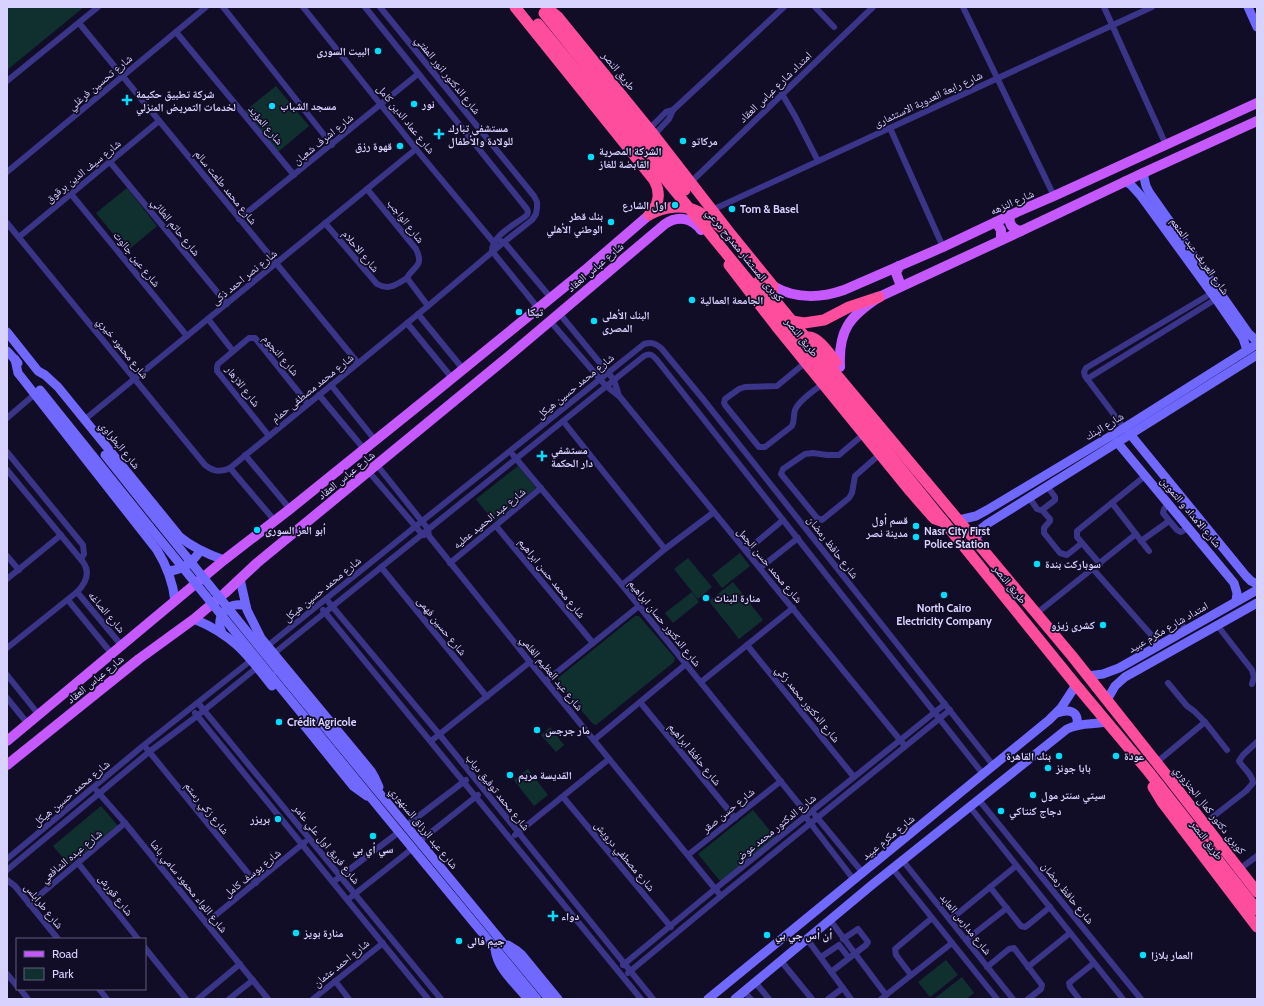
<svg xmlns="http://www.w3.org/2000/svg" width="1264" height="1006" viewBox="0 0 1264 1006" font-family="Cabin,'Noto Naskh Arabic',sans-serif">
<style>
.green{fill:#103030}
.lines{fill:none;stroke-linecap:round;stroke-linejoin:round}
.street{stroke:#3a3588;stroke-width:6}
.secondary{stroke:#7169ff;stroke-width:9}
.primary{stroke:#c559ff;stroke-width:10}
.highway{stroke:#ff4d9d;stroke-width:11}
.secondary-bridge{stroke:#7169ff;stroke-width:9}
.highway-bridge{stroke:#ff4d9d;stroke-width:11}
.poi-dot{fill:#00ddfd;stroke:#120d26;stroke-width:1.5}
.labels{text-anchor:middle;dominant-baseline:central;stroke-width:3.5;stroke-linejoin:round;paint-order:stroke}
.poi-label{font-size:11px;font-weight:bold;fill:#d8d2ff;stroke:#120d26;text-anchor:start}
.street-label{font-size:11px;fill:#d8d2ff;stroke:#120d26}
</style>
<rect width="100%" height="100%" fill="#120d26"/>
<!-- green -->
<g class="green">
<polygon points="7,7 84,7 7,70"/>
<polygon points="276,86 309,126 278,152 245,111"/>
<polygon points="127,188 157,226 127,251 96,213"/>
<polygon points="518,466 536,488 494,522 476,499"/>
<polygon points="740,553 750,566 722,588 712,575"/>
<polygon points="688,558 712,587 698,599 674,569"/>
<polygon points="733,582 763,620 739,639 709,601"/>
<polygon points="692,592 699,602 673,623 665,613"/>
<polygon points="635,616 639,616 675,658 674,662 596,725 593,724 558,683 558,678"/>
<polygon points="550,727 564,745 556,752 541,735"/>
<polygon points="528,769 548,795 534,806 514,780"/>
<polygon points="101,806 118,826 69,865 53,846"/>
<polygon points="753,810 775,837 721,882 698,854"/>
<polygon points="946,960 958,975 930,997 918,982"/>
<polygon points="962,977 974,993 966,999 934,999"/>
</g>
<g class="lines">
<!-- street -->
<g class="street">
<polyline points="223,7 332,145"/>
<polyline points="303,7 416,149 495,244"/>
<path d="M365 7 527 209 528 212 527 215C515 225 492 235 492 251"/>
<polyline points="815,7 834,27"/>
<polyline points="963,7 1054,196"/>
<polyline points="1104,7 1166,145"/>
<polyline points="79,23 358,363"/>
<polyline points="176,32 294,175"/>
<polyline points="7,81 98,7"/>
<polyline points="782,94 795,116 818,161"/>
<polyline points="890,128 943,247"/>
<polyline points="649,129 666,112 673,110"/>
<polyline points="654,135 669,119 673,110 784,7"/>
<polyline points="110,162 227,304"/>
<polyline points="7,172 206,7"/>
<polyline points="691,182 873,7"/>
<path d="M367 189 416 249C425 267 412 267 407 278L428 306"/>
<polyline points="71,194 187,336"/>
<polyline points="712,210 1152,7"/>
<polyline points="239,219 418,74"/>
<path d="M7 223 205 465C213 471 220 473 230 468L428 306 504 242 532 220 536 214 537 208V202L534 196 380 7"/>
<path d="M325 223 377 284C389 291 397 284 407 278"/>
<polyline points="19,237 159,121"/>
<polyline points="501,241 504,242 551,298"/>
<polyline points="492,251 538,308"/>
<polyline points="559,313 614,380 619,396"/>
<polyline points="418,314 463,369"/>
<polyline points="208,319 233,351"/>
<polyline points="550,321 606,386 620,397 905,746"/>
<polyline points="407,323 452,378"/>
<path d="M806 362 777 386 745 387 739 389 725 399 724 403 725 405 759 447H765L792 426C795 420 793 415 795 410 799 400 815 390 824 383"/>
<polyline points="1087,379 1216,299"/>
<polyline points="331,385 375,440"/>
<polyline points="319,395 364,449"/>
<polyline points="7,418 35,394"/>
<polyline points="84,420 416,149"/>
<polyline points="563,421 665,549"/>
<polyline points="1124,428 1085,376 1084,372 1086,368 1212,293"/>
<polyline points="864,434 839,455 827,455 813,453 805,454 783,469 781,474 817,518 822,520 849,498 852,493 855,476 880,454"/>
<polyline points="269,436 217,371 217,367 218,364 249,338 255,338 308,404"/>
<polyline points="7,452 83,545 84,554 81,559"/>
<polyline points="245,455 290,509"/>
<polyline points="513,455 622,585 803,809 805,816 854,880"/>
<polyline points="377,465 428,529 429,536 530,662 721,896"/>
<polyline points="230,468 275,521"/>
<path d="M7 470 83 562C91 573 86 583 77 592L7 648"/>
<polyline points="369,472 422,534 424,535"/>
<polyline points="1029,497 1037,509 1040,510 1042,510 1055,500 1055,497 1047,486"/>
<polyline points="1112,503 1149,551"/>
<polyline points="1168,504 1164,509 1163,513 1177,530 1181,532 1188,528"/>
<polyline points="1042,510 1050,519 1050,521 1044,528 1044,533 1060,553 1067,555 1082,543"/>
<polyline points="496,526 593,643"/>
<polyline points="1141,541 1169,521"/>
<polyline points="746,551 783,520"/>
<polyline points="7,556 19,570"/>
<polyline points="450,563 541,488"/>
<polyline points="1100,564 1077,537 1077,531 1145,476"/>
<polyline points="381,567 487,697"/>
<polyline points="760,568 798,538"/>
<polyline points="1093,569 1160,645"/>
<polyline points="7,579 61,535"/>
<polyline points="622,585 665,549 714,512"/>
<polyline points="77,592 122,646"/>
<polyline points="326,599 439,734 653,999"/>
<polyline points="68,600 112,654"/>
<polyline points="323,610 641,999"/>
<polyline points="1037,613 1136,534"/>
<polyline points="1180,622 1186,630"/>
<polyline points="1217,625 1252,670 1254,677 1252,684"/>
<polyline points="747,645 854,777"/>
<path d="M265 648 416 526 644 344C651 342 655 343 661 348L703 399 993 765"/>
<path d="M272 655 614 380 644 356C650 353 653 355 657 360L983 774"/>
<polyline points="7,675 39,715"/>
<polyline points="546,681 639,606"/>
<polyline points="701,682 793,608"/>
<polyline points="1168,683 1187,706 1194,711 1205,722 1227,750"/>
<polyline points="7,698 28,724"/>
<polyline points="640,702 735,818"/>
<polyline points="198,703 441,999"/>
<polyline points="195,713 428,999"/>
<polyline points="594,740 686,664"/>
<polyline points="431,741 530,662"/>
<polyline points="147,749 256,883"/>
<polyline points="1157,762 1205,722"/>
<polyline points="97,791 125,823 268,999"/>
<polyline points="563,797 671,927"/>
<polyline points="979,800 1141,999"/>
<polyline points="970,807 1123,999"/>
<polyline points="815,815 863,873"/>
<path d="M1210 819 1246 791 1253 783C1253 775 1243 768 1239 761L1243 755 1257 742"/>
<polyline points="407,825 466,780"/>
<polyline points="515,835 609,759"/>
<polyline points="420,841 478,795"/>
<polyline points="688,855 781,781"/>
<polyline points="7,859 144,745 254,658"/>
<polyline points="903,861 1013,999"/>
<polyline points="78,863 138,939"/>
<polyline points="1245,865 1257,856"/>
<polyline points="893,869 997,999"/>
<polyline points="7,870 149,752 197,716 259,666"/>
<polyline points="7,880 15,886 58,939"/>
<polyline points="333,882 399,832"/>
<polyline points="990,887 1021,926 1025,927 1028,925 1050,907"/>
<polyline points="351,897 413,848"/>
<polyline points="29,904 125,823"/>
<polyline points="830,920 886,995"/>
<polyline points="950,920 1016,866"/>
<polyline points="206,923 305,842"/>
<polyline points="807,939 851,999"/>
<polyline points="966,940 1007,908"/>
<polyline points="145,948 186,999"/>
<polyline points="821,957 839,945 849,958"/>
<polyline points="781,961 812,999"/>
<polyline points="623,965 715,889 945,704"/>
<polyline points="987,967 1009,949 1014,948 1042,985 1041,989 1028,999"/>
<polyline points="1028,967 1070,933"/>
<polyline points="831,972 866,945 868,942 858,929 843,939"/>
<polyline points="628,973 721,896 950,710"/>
<polyline points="7,974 17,986"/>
<polyline points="911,975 896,955 895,949 932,918"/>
<polyline points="335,981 349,999"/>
<polyline points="755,982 769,999"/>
<polyline points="20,989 28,999"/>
<polyline points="99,989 107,999"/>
<polyline points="744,992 751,999"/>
<polyline points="198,999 240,964"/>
<polyline points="229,999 253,980"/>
<polyline points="313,999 383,943"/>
<polyline points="828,999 843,988"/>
<polyline points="881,999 952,943"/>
<polyline points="1079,999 1070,987 1069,983 1094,963"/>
</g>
<!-- secondary -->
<g class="secondary">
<polyline points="1248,7 1257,27"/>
<polyline points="1143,173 1146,186 1149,192 1249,334 1257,341"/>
<polyline points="1125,181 1131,185 1141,196 1216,299 1243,338 1247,350"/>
<path d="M7 332 38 371 45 375 58 387 180 537C193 548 207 554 224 560"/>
<polyline points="7,351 18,363"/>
<path d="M15 359 18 373 22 378 157 550C167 566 173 583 175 601"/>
<polyline points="40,390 149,526"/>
<polyline points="1130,434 1246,576 1251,581 1257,584"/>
<polyline points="1117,442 1234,583 1237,593 1236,601"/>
<polyline points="105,455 156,519"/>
<polyline points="959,520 976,516 987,510 1124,428 1257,344"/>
<polyline points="975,540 982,528 987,524 1257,355"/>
<path d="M168 571C183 570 192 563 200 551"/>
<polyline points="240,579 247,610 261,638 371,771 375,778 379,787"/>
<path d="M194 619C233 635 247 654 272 686"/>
<path d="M222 633C214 617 228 600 246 606"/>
<polyline points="278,670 549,999"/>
<polyline points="271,676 399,832 537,999"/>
<polyline points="1088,676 1103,674 1119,668 1257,590"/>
<polyline points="1107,700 1115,686 1125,677 1257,603"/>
<path d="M1057 713C1068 709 1079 710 1077 725"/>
<polyline points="303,724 353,786 367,796"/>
<polyline points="508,945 516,950 522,955 558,999"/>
<path d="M495 949C497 969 516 984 528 999"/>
<polyline points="708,999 1049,720 1061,708 1076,685"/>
<path d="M735 999 873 884 1067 729C1082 722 1090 725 1106 722"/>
</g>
<!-- primary -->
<g class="primary">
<path d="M1010 215C1008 224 1013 230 1021 231"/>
<polyline points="996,222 1001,230 1001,240"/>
<polyline points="899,266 896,273 901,286"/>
<path d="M773 286C795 299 821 298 844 290L943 247 1017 212 1054 196 1257 103"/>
<path d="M840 367C838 330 850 316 879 297L1021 231 1143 173 1257 121"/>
<polyline points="7,741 224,560 290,509 429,397 584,271 649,215"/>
<path d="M7 765 139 659 194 619 225 593 257 563 510 355 665 224C678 215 692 218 701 230"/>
</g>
<!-- highway -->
<g class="highway">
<path d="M515 7 654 180C661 193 659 205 649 215"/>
<path d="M546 7 558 17 654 135 730 233 773 286C773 293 772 296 766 300"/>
<polyline points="538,24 635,142"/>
<path d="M651 214C664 207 682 204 697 211 706 215 713 222 721 227"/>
<polyline points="729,265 776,326 910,491 931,515 935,519 944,522 1076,685 1148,771 1257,910"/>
<polyline points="786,320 804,323 824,320 849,307 879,297"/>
<path d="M800 342C812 326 829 353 836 362"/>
<polyline points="821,356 1072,656 1164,772 1257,892"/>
<polyline points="1153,787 1162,802 1257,927"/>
</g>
<!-- secondary-bridge -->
<g class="secondary-bridge">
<polyline points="156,519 278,670"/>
<polyline points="149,526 271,676"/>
</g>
<!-- highway-bridge -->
<g class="highway-bridge">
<polyline points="544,13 685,190"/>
<polyline points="635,142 815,362 944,522"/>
<polyline points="759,281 821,356"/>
</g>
</g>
<!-- markers -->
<g class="poi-dot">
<circle cx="378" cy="51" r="4"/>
<path d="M125 94h4v4h4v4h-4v4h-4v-4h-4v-4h4z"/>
<circle cx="414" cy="104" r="4"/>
<circle cx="272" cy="106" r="4"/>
<path d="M437 128h4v4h4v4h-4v4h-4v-4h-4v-4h4z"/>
<circle cx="683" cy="141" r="4"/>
<circle cx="400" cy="146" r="4"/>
<circle cx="591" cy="157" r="4"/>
<circle cx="675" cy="205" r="4"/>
<circle cx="732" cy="209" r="4"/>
<circle cx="611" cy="222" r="4"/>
<circle cx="692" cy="300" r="4"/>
<circle cx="519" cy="312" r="4"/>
<circle cx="594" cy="321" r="4"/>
<path d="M540 450h4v4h4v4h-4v4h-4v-4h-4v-4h4z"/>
<circle cx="916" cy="526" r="4"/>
<circle cx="257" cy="530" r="4"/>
<circle cx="916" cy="537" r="4"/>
<circle cx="1037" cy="564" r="4"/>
<circle cx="944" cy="595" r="4"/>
<circle cx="706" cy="598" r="4"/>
<circle cx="1103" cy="625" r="4"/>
<circle cx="279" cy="722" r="4"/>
<circle cx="537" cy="730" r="4"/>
<circle cx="1059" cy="756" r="4"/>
<circle cx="1116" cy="756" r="4"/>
<circle cx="1048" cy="768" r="4"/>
<circle cx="510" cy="775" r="4"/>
<circle cx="1033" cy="795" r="4"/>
<circle cx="1001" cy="811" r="4"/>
<circle cx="278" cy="819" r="4"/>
<circle cx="373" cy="836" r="4"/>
<path d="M551 910h4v4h4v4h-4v4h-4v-4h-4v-4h4z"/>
<circle cx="296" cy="933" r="4"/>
<circle cx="767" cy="935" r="4"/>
<circle cx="459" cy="941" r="4"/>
<circle cx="1143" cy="955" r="4"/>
</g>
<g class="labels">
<!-- poi labels -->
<g class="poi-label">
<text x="370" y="51" text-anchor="end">البيت السورى</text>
<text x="136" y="94">شركة تطبيق حكيمة<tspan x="136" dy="13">لخدمات التمريض المنزلي</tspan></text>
<text x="422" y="104">نور</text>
<text x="280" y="106">مسجد الشباب</text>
<text x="448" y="128">مستشفى تبارك<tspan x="448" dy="13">للولادة والأطفال</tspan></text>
<text x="691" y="141">مركاتو</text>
<text x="392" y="146" text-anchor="end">قهوة رزق</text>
<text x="599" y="151">الشركة المصرية<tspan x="599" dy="13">القابضة للغاز</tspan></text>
<text x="667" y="205" text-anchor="end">اول الشارع</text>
<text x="740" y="209">Tom &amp; Basel</text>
<text x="603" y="216" text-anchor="end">بنك قطر<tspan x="603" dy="13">الوطني الأهلي</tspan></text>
<text x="700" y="300">الجامعة العمالية</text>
<text x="527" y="312">تيكا</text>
<text x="602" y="315">البنك الأهلى<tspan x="602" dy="13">المصرى</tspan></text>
<text x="551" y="450">مستشفي<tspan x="551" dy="13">دار الحكمة</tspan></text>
<text x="908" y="520" text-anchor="end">قسم أول<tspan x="908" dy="13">مدينة نصر</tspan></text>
<text x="265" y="530">أبو العز السورى</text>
<text x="924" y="531">Nasr City First<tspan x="924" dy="13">Police Station</tspan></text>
<text x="1045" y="564">سوباركت بندة</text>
<text x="714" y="598">منارة للبنات</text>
<text x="944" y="608" text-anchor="middle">North Cairo<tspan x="944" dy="13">Electricity Company</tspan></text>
<text x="1095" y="625" text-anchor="end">كشرى زيزو</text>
<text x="287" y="722">Crédit Agricole</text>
<text x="545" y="730">مار جرجس</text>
<text x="1051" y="756" text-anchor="end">بنك القاهرة</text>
<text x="1124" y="756">عودة</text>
<text x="1056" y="768">بابا جونز</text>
<text x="518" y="775">القديسة مريم</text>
<text x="1041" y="795">سيتي سنتر مول</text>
<text x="1009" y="811">دجاج كنتاكي</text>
<text x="270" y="819" text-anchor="end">بريزر</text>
<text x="373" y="849" text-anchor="middle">سي أي بي</text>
<text x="561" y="916">دواء</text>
<text x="304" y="933">منارة بويز</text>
<text x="775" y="935">أن أس جي بي</text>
<text x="467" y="941">جيم فالى</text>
<text x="1151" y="955">العمار بلازا</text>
</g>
<!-- street labels -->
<g class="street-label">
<text transform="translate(619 71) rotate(51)">طريق النصر</text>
<text transform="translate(448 75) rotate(51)">شارع الدكتور انور المفتي</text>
<text transform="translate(100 82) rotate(-40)">شارع تحسين فرغلي</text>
<text transform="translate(775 87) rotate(-44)">امتداد شارع عباس العقاد</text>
<text transform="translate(928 99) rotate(-25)">شارع رابعة العدوية الاستثمارى</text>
<text transform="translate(406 119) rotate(51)">شارع عماد الدين كامل</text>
<text transform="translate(266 125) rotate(50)">شارع المؤيد</text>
<text transform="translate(323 139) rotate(-39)">شارع اشرف شعبان</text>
<text transform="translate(83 171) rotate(-39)">شارع سيف الدين برقوق</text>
<text transform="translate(226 187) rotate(51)">شارع محمد طلعت سالم</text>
<text transform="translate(1012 202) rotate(-24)">شارع النزهه</text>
<text transform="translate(406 221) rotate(52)">شارع الواجب</text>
<text transform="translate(176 227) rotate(51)">شارع حاتم الطائي</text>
<text transform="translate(361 251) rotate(50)">شارع الاحلام</text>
<text transform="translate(745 255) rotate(51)">كوبرى المستشار ممدوح مرعي</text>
<text transform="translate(1200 256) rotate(54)">شارع العريف عبد المنعم</text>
<text transform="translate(137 259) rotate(51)">شارع عين جالوت</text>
<text transform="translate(595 267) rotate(-40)">شارع عباس العقاد</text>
<text transform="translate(244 277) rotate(-39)">شارع نصر احمد ذكى</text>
<text transform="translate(802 337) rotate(51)">طريق النصر</text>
<text transform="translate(123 348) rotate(51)">شارع محمود خيري</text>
<text transform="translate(281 355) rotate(50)">شارع النجوم</text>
<text transform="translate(243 386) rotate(52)">شارع الازهار</text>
<text transform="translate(575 386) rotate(-39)">شارع محمد حسين هيكل</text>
<text transform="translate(312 388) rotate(-39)">شارع محمد مصطفى حمام</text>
<text transform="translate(1104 426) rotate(-31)">شارع البنك</text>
<text transform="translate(120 445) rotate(51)">شارع البطراوي</text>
<text transform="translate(346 475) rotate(-39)">شارع عباس العقاد</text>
<text transform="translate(1191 512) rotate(50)">شارع الامداد و التموين</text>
<text transform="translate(489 518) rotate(-39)">شارع عبد الحميد عطيه</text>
<text transform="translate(833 547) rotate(52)">شارع حافظ رمضان</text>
<text transform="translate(770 565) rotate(50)">شارع محمد حسن الجمل</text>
<text transform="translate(552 578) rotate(51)">شارع محمد حسن ابراهيم</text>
<text transform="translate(1010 584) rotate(51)">طريق النصر</text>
<text transform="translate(322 589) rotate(-39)">شارع محمد حسين هيكل</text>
<text transform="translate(107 612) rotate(50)">شارع الصاغه</text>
<text transform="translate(665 623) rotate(51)">شارع الدكتور حسان ابراهيم</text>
<text transform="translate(442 626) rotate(51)">شارع حسين فهمى</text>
<text transform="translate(1168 627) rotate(-30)">امتداد شارع مكرم عبيد</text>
<text transform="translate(552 673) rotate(51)">شارع عبد العظيم الغلمي</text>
<text transform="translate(95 679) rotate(-39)">شارع عباس العقاد</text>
<text transform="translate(808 704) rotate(51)">شارع الدكتور محمد زكي</text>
<text transform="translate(695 754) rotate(51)">شارع حافظ ابراهيم</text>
<text transform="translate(498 792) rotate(51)">شارع محمد توفيق دياب</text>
<text transform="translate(71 793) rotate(-40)">شارع محمد حسين هيكل</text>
<text transform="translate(207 808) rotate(51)">شارع زكي رستم</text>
<text transform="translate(728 810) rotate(-39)">شارع حسن صقر</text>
<text transform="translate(1210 810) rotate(52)">كوبرى دكتور كمال الجنزوري</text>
<text transform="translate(424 828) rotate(51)">شارع عبد الرزاق السنهوري</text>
<text transform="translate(775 828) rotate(-39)">شارع الدكتور محمد عوض</text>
<text transform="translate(888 837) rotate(-39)">شارع مكرم عبيد</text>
<text transform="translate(1207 840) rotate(53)">طريق النصر</text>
<text transform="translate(327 844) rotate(51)">شارع فريق اول علي عامر</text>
<text transform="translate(71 856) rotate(-40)">شارع عبده الشافعي</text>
<text transform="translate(625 856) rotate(50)">شارع مصطفي درويش</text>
<text transform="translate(252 873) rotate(-39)">شارع يوسف كامل</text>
<text transform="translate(189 886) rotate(51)">شارع اللواء محمود سامي باشا</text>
<text transform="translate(1068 893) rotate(51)">شارع حافظ رمضان</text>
<text transform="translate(116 895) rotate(52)">شارع قورش</text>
<text transform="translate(44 906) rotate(51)">شارع طرابلس</text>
<text transform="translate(966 924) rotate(51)">شارع مدارس العابد</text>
<text transform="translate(341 963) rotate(-39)">شارع احمد عثمان</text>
</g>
</g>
<!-- border -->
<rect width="1264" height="1006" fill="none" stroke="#d8d2ff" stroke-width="16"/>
<!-- legend -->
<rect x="16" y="938" width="130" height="52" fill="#120d26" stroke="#615c7d"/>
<rect x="24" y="951" width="20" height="6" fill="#c559ff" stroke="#615c7d"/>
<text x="52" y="958" font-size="12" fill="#d8d2ff">Road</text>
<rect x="24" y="968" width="20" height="12" fill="#103030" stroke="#615c7d"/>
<text x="52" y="978" font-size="12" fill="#d8d2ff">Park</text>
</svg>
